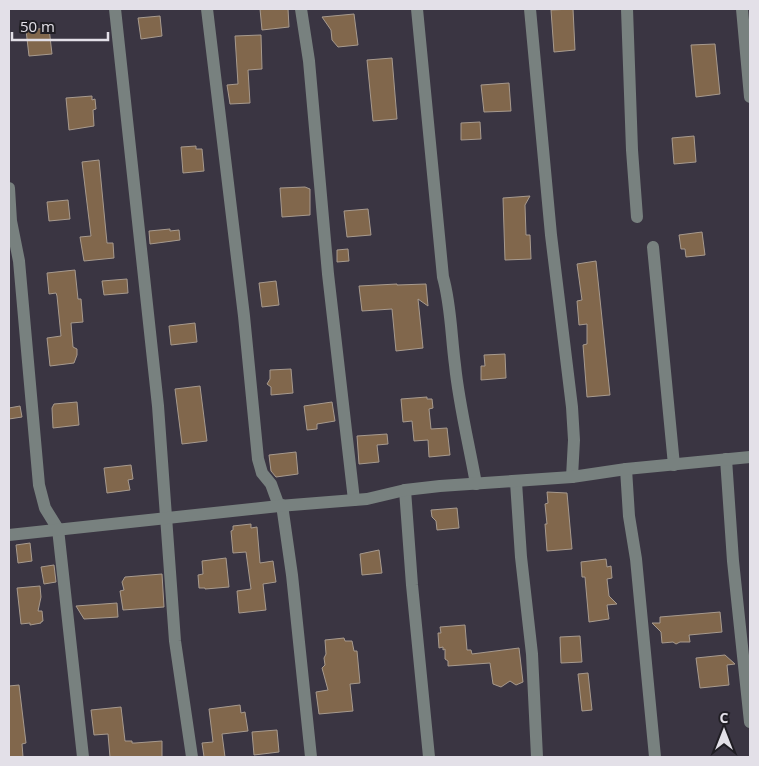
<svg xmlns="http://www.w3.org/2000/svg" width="759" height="766" viewBox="0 0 759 766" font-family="'Open Sans',sans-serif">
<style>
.building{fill:#81674c;stroke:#a79a8e}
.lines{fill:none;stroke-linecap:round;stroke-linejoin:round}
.minor{stroke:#78817f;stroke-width:12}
</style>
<rect width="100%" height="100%" fill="#3a3542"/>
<!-- building -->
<g class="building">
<polygon points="260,9 288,9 289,27 262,30"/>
<polygon points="573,9 575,50 554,52 551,10"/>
<polygon points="354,14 358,45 338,47 332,40 331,30 322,17"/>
<polygon points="160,16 162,36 141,39 138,18"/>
<polygon points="49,28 52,54 29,56 26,30"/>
<polygon points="261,35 262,69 248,70 250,103 230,104 227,85 238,84 235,36"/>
<polygon points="715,44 720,94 696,97 691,45"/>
<polygon points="392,58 397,119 373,121 367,60"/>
<polygon points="509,83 511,111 484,112 481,85"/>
<polygon points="92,96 92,100 95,99 96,109 93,110 94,126 69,130 66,98"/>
<polygon points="480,122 481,139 461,140 461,123"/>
<polygon points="694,136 696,162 674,164 672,138"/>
<polygon points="196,146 196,149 202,149 204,171 183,173 181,147"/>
<polygon points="99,160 107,243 113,243 114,258 84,261 80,237 91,236 82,162"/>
<polygon points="305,187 310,189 310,215 282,217 280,188"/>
<polygon points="530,196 525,205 526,235 530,235 531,259 505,260 503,198"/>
<polygon points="68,200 70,219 49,221 47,202"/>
<polygon points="368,209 371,235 347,237 344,211"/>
<polygon points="170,229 170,231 179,230 180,240 150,244 149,231"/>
<polygon points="702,232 705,255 686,257 685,249 681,249 679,235"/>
<polygon points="348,249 349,261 337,262 337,250"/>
<polygon points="596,261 610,395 587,397 583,345 587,344 587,324 579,325 577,301 582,300 577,264"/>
<polygon points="75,270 78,299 81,299 83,322 71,323 73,347 77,349 77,355 74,363 50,366 47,338 61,336 57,296 56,293 49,294 47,273"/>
<polygon points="127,279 128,293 104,295 102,281"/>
<polygon points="276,281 279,305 262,307 259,283"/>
<polygon points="397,284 397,285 426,284 428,306 418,299 423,348 396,351 392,309 362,311 359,286"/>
<polygon points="195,323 197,342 171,345 169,326"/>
<polygon points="505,354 506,378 481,380 481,366 485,366 484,355"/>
<polygon points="291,369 293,393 271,395 271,387 267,384 270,379 270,370"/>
<polygon points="200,386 207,441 182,444 175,389"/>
<polygon points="427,397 427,399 432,399 433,408 429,409 431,429 447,428 450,455 429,457 428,440 414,441 412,421 403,422 401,399"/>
<polygon points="77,402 79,425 53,428 52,408 54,404"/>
<polygon points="332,402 335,421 317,424 317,429 307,430 304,406"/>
<polygon points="20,406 22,417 9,419 9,408"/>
<polygon points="387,434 388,444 377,445 379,462 359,464 357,436"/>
<polygon points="296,452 298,474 276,477 271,471 269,455"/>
<polygon points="131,465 133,479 128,480 130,490 107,493 104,468"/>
<polygon points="547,492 567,493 572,549 547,551 545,524 547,524 545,504 548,503"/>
<polygon points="457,508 459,528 437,530 436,521 432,517 431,510"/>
<polygon points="251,524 251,528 257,527 260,563 273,561 276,582 263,584 266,610 239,613 237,591 251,589 246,552 233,553 231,531 233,530 233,526"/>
<polygon points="30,543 32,561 18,563 16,545"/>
<polygon points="379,550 382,573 362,575 360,554"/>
<polygon points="226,558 229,587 205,589 205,588 199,588 198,575 203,574 202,561"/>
<polygon points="606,559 607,567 611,566 612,578 607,579 609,596 617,604 607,605 609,619 589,622 585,577 582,577 581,562"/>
<polygon points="54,565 56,582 44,584 41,567"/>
<polygon points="162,574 164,607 123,610 120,591 124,590 122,582 125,577"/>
<polygon points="40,586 41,597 38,611 42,611 43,621 41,622 41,623 30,625 30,623 21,624 17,588"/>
<polygon points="117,603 118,617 84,619 76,606"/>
<polygon points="720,612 722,632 689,635 690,642 680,642 676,644 673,642 662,643 661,632 652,623 660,623 660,617"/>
<polygon points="465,625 467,650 471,650 472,654 519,648 523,682 516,685 510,681 501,687 493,684 490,663 448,666 448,661 445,659 445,649 443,650 443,647 439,648 438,633 441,633 440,627"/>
<polygon points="580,636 582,662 561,663 560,637"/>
<polygon points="344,638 345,641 352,641 354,651 357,651 360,683 350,684 353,711 319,714 316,692 328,690 322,668 325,665 324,658 326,654 325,640"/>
<polygon points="725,655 735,664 727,665 729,685 700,688 696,658"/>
<polygon points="588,673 592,710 582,711 578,674"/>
<polygon points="19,685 26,743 22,744 23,757 9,757 9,686"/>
<polygon points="240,705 241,713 245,712 248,731 222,734 225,757 204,757 202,743 213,742 209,709"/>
<polygon points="121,707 125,741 132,741 132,743 135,743 162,741 162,757 110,757 108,734 94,735 91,710"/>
<polygon points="277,730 279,752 254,755 252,732"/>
</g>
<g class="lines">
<!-- minor -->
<g class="minor">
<polyline points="115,9 158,406 175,641 192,757"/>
<polyline points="207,9 244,316 258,459 262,473 271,484 279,506"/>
<polyline points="301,9 309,61 328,274 354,500"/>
<path d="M417 9 443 277C451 305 451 335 455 365 459 405 469 444 476 484"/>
<polyline points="530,9 551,235 572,407 574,440 572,477"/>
<polyline points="627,9 632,150 637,217"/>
<polyline points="742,9 750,97"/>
<polyline points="9,188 11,221 19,261 39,485 45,508 58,529 83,757"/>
<polyline points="653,247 674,465"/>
<polyline points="726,459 733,561 750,722"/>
<polyline points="626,469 629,516 636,559 655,757"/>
<polyline points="516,482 521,557 532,654 537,757"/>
<polyline points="405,490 412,585 429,757"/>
<polyline points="282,505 292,575 311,757"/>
<polyline points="9,535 279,506 367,499 405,490 440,486 572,477 626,469 750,457"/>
</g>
</g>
<!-- border -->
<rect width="759" height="766" fill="none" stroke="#e3e0e8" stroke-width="20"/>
<!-- north arrow -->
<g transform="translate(724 731)" stroke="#201e24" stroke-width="4" paint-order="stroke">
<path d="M0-4L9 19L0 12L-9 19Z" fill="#e3e0e8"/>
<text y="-8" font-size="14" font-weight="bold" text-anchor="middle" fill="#e3e0e8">С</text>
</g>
<!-- scale -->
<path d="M12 32v8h96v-8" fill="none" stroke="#e3e0e8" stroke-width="2.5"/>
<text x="20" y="32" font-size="15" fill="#e3e0e8" stroke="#201e24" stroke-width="4" paint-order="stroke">50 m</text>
</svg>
